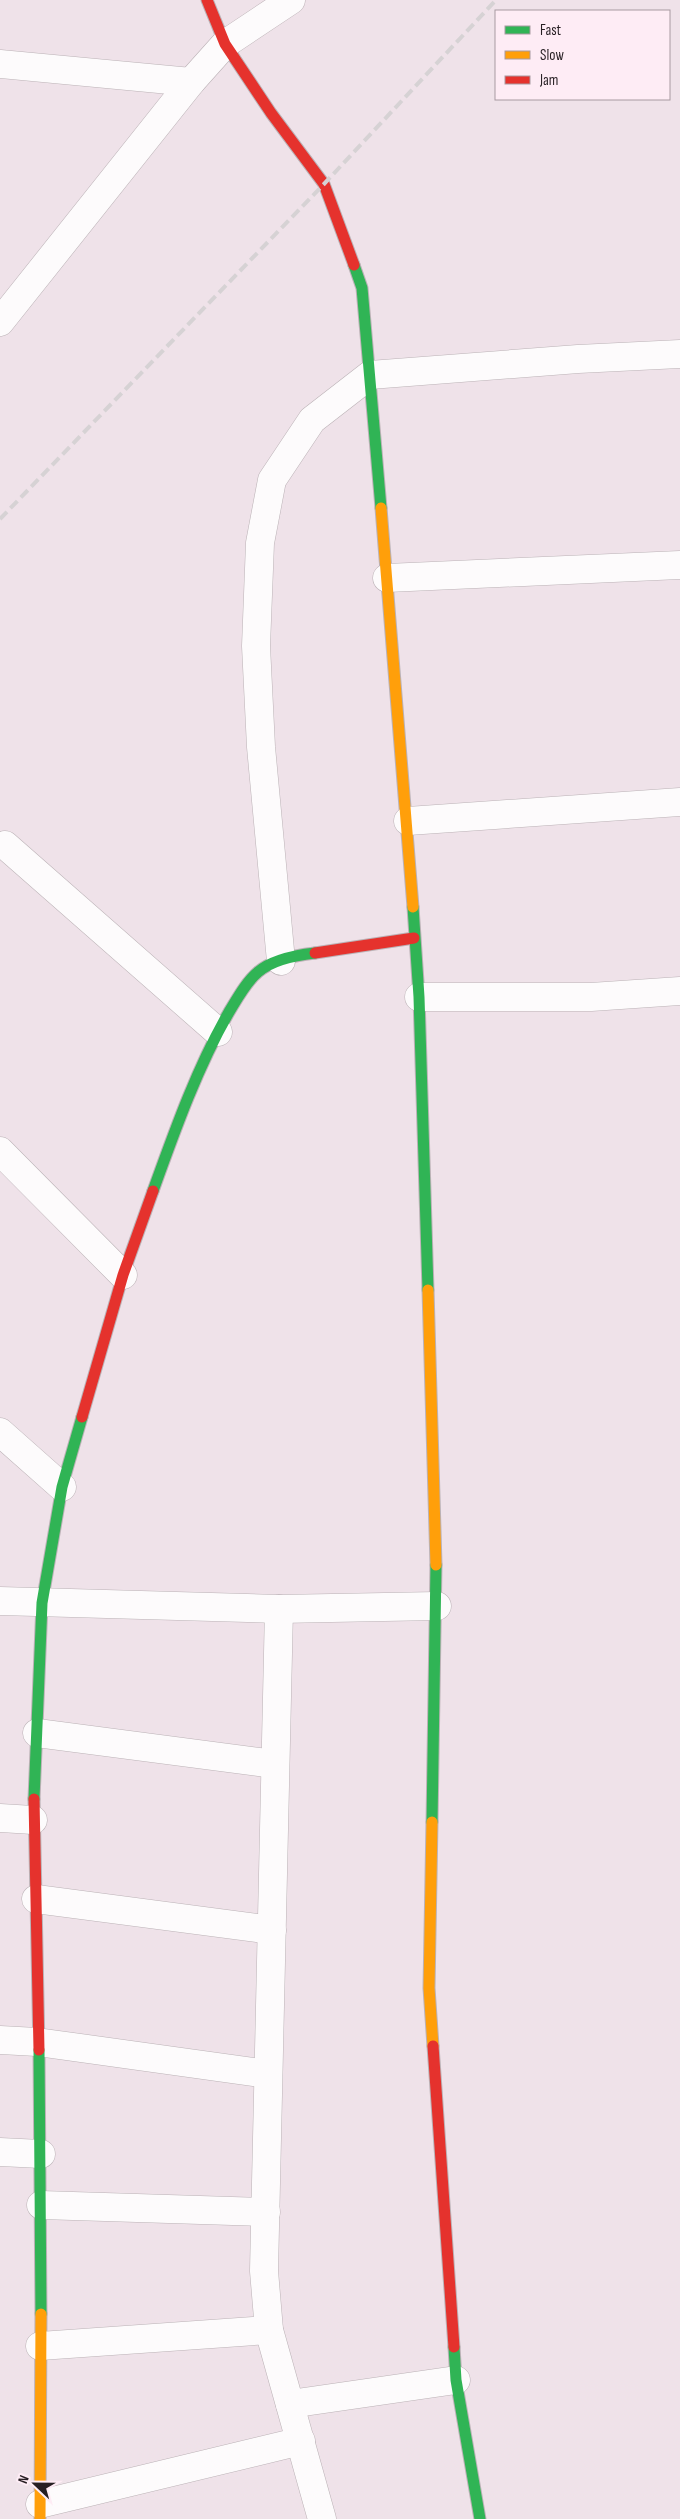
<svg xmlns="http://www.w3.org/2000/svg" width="680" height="2519" viewBox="0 0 680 2519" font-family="'Sofia Sans Condensed',sans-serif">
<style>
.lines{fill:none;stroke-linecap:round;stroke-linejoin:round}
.street-casing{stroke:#bbb2b6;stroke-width:29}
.fast-casing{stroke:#bbb2b6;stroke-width:13}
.slow-casing{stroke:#bbb2b6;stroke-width:13}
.jam-casing{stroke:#bbb2b6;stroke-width:13}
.street{stroke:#fdfbfc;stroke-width:28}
.fast{stroke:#30b455;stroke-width:11}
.slow{stroke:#ff9f0a;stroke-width:11}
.jam{stroke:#e5322d;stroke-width:11}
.rail{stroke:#d6d2d4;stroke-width:4;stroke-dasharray:10 5;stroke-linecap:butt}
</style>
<rect width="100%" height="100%" fill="#efe2e9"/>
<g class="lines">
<!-- street casing -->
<g class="street-casing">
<g id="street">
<polyline points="0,64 191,82"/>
<polyline points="0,322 191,82 225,44 291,0"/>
<polyline points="387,578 680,565"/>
<polyline points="408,821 680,802"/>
<polyline points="5,845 218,1032"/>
<polyline points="281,961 261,747 256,646 260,543 272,480 312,420 370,375 578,359 680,354"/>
<polyline points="419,997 591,997 680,991"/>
<polyline points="0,1151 123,1275"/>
<polyline points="0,1432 62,1487"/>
<polyline points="0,1601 279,1609 437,1606"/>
<polyline points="279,1609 264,2271 269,2330 322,2519"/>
<polyline points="37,1733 275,1764"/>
<polyline points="0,1818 33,1820"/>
<polyline points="36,1899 272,1930"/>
<polyline points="0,2040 37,2042 268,2074"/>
<polyline points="0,2152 41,2154"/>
<polyline points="41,2205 266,2212"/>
<polyline points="40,2346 269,2330"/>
<polyline points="290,2404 456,2380"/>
<polyline points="40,2504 301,2441"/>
</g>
</g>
<!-- fast casing -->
<g class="fast-casing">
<g id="fast">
<polyline points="354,265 362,288 381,508"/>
<polyline points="413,907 419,997 428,1290"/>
<path d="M153 1191C175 1130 197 1068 229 1012 237 999 246 982 258 972 272 960 297 955 315 953"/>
<polyline points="34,1799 42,1603 62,1487 82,1417"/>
<polyline points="432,1822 436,1565"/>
<polyline points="39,2050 41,2314"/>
<polyline points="454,2347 456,2380 480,2519"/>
</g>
</g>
<!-- slow casing -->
<g class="slow-casing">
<g id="slow">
<polyline points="381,508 413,907"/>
<polyline points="428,1290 436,1565"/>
<polyline points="432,1822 429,1988 433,2046"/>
<polyline points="40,2519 41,2314"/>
</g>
</g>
<!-- jam casing -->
<g class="jam-casing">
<g id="jam">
<polyline points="207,0 225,44 271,113 324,184 354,265"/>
<polyline points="315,953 414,938"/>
<polyline points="82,1417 123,1275 153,1191"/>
<polyline points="34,1799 39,2050"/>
<polyline points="433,2046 454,2347"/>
</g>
</g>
<!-- street -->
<use href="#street" class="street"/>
<!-- fast -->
<use href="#fast" class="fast"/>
<!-- slow -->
<use href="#slow" class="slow"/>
<!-- jam -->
<use href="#jam" class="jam"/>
<!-- rail -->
<polyline class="rail" points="0,519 324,184 496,0"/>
</g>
<!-- legend -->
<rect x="495" y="10" width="175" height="90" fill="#feecf5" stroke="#a89aa1"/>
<rect x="505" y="26" width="25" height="8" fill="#30b455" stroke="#a89aa1"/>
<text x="540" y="35" font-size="15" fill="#271f23">Fast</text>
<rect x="505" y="51" width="25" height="8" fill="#ff9f0a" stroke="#a89aa1"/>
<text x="540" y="60" font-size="15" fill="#271f23">Slow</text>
<rect x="505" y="76" width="25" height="8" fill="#e5322d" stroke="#a89aa1"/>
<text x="540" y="85" font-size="15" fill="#271f23">Jam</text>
<!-- north arrow -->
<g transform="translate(35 2484) rotate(292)" stroke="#feecf5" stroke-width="4" paint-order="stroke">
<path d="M0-4L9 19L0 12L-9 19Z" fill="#271f23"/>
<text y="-8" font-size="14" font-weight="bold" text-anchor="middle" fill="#271f23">N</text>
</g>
</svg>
